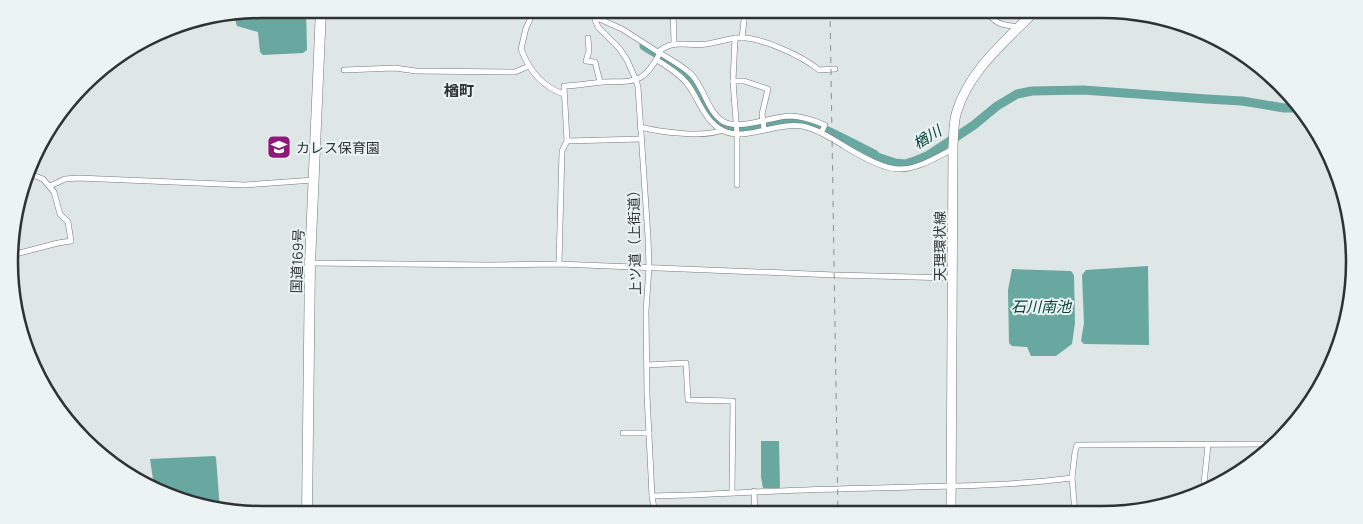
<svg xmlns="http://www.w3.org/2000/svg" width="1363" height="524" viewBox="0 0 1363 524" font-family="Manrope,'Noto Sans JP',sans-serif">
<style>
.water{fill:#69a7a1}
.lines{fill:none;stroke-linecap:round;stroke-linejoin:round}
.river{stroke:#69a7a1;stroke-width:9}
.street-casing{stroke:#717978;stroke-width:6}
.primary-casing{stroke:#717978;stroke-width:10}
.highway-casing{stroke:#717978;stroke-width:11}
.street{stroke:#fff;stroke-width:5}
.primary{stroke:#fff;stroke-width:9}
.highway{stroke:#fff;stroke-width:10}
.rail{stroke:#8d9392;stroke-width:1;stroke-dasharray:6 6;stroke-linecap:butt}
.labels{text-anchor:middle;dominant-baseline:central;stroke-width:4;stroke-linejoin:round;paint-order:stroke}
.poi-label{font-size:14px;fill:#2f3232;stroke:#ebf4f3;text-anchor:start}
.street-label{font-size:14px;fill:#2f3232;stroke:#ebf4f3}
.neighbourhood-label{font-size:15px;font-weight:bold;fill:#2f3232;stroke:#ebf4f3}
.water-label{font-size:15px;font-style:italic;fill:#07423e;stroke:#ebf4f3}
.rim{fill:none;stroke:#2f3232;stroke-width:2.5}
</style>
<rect width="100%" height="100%" fill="#dee7e6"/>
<!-- water -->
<g class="water">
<polygon points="262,9 306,9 307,50 303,53 263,55 260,52 258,32 237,26 234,16 231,14"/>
<polygon points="1148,266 1149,345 1084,344 1081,341 1084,323 1082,275 1086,270"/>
<polygon points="1012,269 1071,271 1074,275 1075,323 1072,344 1056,356 1031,356 1027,347 1012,346 1009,343 1008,290"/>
<polygon points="761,441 779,441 780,488 763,488 761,477"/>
<polygon points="214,456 216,457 220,510 196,507 154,486 150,459"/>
</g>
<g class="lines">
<!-- river -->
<path class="river" d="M644 46C660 56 678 65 691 79 705 94 707 122 730 129 749 134 770 121 790 121 815 120 850 143 874 154L877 157 895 163 905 164 915 161 927 156 947 143 974 125 997 106 1017 94 1032 91 1083 90 1207 99 1242 101 1284 108H1296"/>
<!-- street casing -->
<g class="street-casing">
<g id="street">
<path d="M535 9 526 28 521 49C529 70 542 87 564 94"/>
<polyline points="572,9 592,13"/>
<polyline points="591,9 598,27 619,48 627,60 636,80 638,87 648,237 649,267 646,311 647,395 652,496 655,514"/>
<polyline points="673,9 674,43"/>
<polyline points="742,9 745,12 742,38"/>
<path d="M986 9C994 25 1003 25 1019 27"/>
<polyline points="595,17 622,29 658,52"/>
<polyline points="588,38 589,51 586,61 595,62 600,82"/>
<polyline points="735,38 733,81 737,134 737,185"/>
<path d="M660 53C671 60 683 66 692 75 704 88 708 113 724 122 741 130 771 117 789 116 802 116 813 120 825 125L821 133"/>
<path d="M657 60C668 67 681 75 689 86 700 102 705 122 724 131 746 141 777 122 802 126 817 129 831 138 844 146 857 154 884 170 900 169 918 169 937 157 953 149"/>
<polyline points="344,70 395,68 416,71 515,72 529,66"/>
<polyline points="733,81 744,81 768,89 762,114 764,129"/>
<path d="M640 127C660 132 704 138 722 130"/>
<polyline points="567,141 641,139"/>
<polyline points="50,186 65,179 78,178 245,185 314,180"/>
<polyline points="12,255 58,243 71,241 68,222 60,214 54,192 43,179 30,174"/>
<polyline points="310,263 489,265 559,264 835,275 952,278"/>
<path d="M559 264 562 151 567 141 564 86C577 86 590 83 603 82 635 81 643 85 660 53L658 52C674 38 688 47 706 44 716 43 726 39 737 38 760 36 802 56 819 70L835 69"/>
<polyline points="647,365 686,363 688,400 733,401 732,492"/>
<polyline points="623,433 649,433"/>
<polyline points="1072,478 1075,513"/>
<polyline points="754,491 755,514"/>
<polyline points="1203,493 1208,445"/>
<path d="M652 496C714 495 776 490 838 489 916 486 995 488 1072 478L1075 452 1077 445 1275 444"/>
</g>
</g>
<!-- primary casing -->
<g class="primary-casing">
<path id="primary" d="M951 514 953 146C954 135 953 122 957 111 970 69 1007 40 1037 9"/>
</g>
<!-- highway casing -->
<g class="highway-casing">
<polyline id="highway" points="307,515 310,263 321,9"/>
</g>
<!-- street -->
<use href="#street" class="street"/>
<!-- primary -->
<use href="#primary" class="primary"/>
<!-- highway -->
<use href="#highway" class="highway"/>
<!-- rail -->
<polyline class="rail" points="830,9 838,514"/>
</g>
<!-- icons -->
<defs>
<g id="school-square" transform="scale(1.25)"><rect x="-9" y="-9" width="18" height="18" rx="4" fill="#8f1978" stroke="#ebf4f3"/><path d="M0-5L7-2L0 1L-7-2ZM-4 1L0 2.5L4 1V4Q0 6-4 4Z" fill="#fff"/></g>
</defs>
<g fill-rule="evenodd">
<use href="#school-square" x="279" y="147"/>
</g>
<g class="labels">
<!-- poi labels -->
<g class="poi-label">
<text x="296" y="147">カレス保育園</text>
</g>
<!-- street labels -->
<g class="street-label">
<text transform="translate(634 239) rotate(-91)">上ツ道（上街道）</text>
<text transform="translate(939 246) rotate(-90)">天理環状線</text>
<text transform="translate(297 261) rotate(-88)">国道169号</text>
</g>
<!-- neighbourhood labels -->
<g class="neighbourhood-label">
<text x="459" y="90">楢町</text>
</g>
<!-- water labels -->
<g class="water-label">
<text transform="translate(927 137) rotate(-31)">楢川</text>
<text x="1041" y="306">石川南池</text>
</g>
</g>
<!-- crop -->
<path d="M0 0H1363V524H0ZM262 18H1102A244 244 0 0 1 1346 262V262A244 244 0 0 1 1102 506H262A244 244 0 0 1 18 262V262A244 244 0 0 1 262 18Z" fill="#ebf4f3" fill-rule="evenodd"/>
<path class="rim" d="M262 18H1102A244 244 0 0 1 1346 262V262A244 244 0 0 1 1102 506H262A244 244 0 0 1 18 262V262A244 244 0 0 1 262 18Z"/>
</svg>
